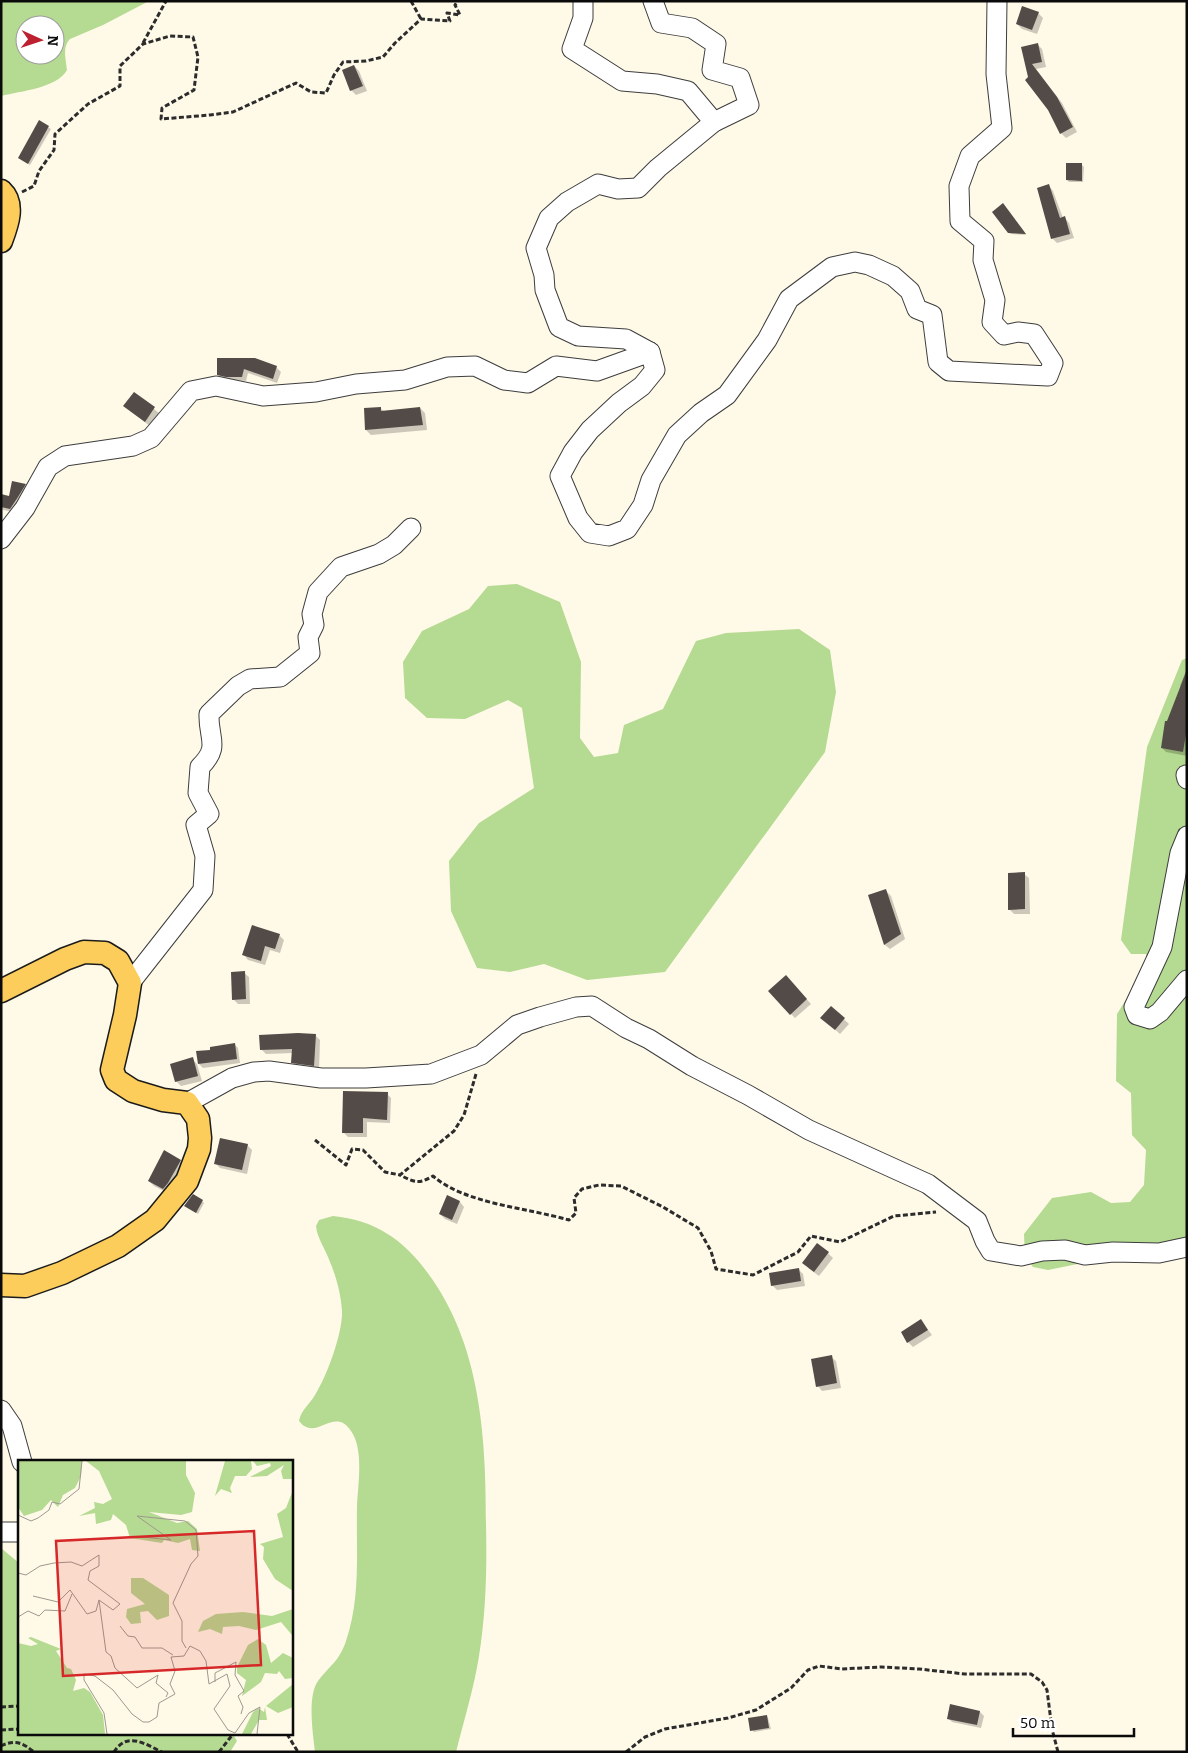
<svg xmlns="http://www.w3.org/2000/svg" width="1188" height="1753" viewBox="0 0 1188 1753" font-family="Bitter,serif">
<style>
.forest{fill:#b5da91;fill-rule:evenodd}
.shadow{fill:#0003}
.building{fill:#534b47}
.lines{fill:none;stroke-linecap:round;stroke-linejoin:round}
.minor-casing{stroke:#3d3d3d;stroke-width:21}
.major-casing{stroke:#1b1b1b;stroke-width:25}
.path{stroke:#2c2c2c;stroke-width:3;stroke-dasharray:5 2.5;stroke-linecap:butt}
.minor{stroke:#fff;stroke-width:19}
.major{stroke:#fccd5b;stroke-width:22}
.inset-road{fill:none;stroke:#9d998f;stroke-width:1}
.view{fill:#d62828;fill-opacity:0.15;stroke:#d62828;stroke-width:2.5}
.inset-edge{fill:none;stroke:#0a0a0a;stroke-width:2.5}
</style>
<rect width="100%" height="100%" fill="#fff9e8"/>
<!-- forest -->
<g class="forest">
<path d="M1 1H149L103 25 70 39C62 47 66 59 67 70 57 88 21 91 1 96ZM25 25H55V55H25Z"/>
<polygon points="517,584 560,602 581,662 580,738 594,757 618,753 624,725 663,709 696,641 726,633 799,629 830,650 836,692 825,752 665,972 587,980 544,964 510,972 477,968 451,911 449,861 479,823 534,788 522,708 508,700 465,719 427,718 405,698 403,662 422,631 469,609 488,586"/>
<polygon points="1187,658 1187,1255 1165,1262 1139,1263 1117,1256 1048,1270 1033,1267 1025,1257 1024,1234 1052,1198 1091,1192 1111,1203 1130,1202 1144,1185 1146,1150 1132,1135 1131,1093 1116,1081 1117,1014 1146,968 1146,954 1131,954 1121,940 1147,747 1182,660"/>
<path d="M333 1216C374 1220 403 1239 427 1272 481 1344 486 1437 486 1524 487 1568 486 1613 479 1656 474 1688 464 1720 456 1752H315C313 1733 307 1697 318 1681 330 1665 339 1662 346 1641 361 1597 356 1551 357 1506 358 1484 364 1449 351 1431 334 1405 316 1443 299 1421 301 1410 310 1404 315 1395 327 1376 343 1332 342 1311 341 1294 336 1276 330 1262 326 1250 317 1238 316 1226L319 1220Z"/>
<polygon points="1,1548 19,1563 19,1734 233,1734 237,1741 230,1752 1,1752"/>
</g>
<!-- shadow -->
<g class="shadow">
<polygon points="1038,13 1043,18 1037,34 1022,29 1017,24"/>
<polygon points="1038,45 1042,49 1046,67 1036,69 1062,103 1077,132 1066,138 1061,133 1049,109 1023,48"/>
<polygon points="354,66 359,71 367,91 356,95 351,90 343,71"/>
<polygon points="39,122 51,129 30,165 19,158"/>
<polygon points="1082,165 1084,167 1083,182 1069,182 1067,180"/>
<polygon points="1049,186 1053,191 1063,218 1065,218 1069,223 1074,238 1057,243 1052,238"/>
<polygon points="1005,207 1026,235 1011,234 1009,232"/>
<polygon points="218,359 276,367 281,372 277,383 248,373 246,381 223,379 218,374"/>
<polygon points="134,393 159,413 150,426 130,411"/>
<polygon points="380,408 385,412 420,408 425,413 427,430 371,435 366,430"/>
<polygon points="25,485 29,488 22,500 19,500 21,502 14,512 3,510 1,508 1,495 10,497"/>
<polygon points="1187,668 1187,756 1166,752 1162,748 1168,723 1181,687 1180,686"/>
<polygon points="1024,874 1029,878 1030,914 1014,914 1009,909"/>
<polygon points="886,891 891,896 905,939 890,949 885,945 870,896"/>
<polygon points="279,935 284,940 280,953 270,950 265,965 248,960 244,955"/>
<polygon points="244,973 249,977 250,1004 238,1004 233,999"/>
<polygon points="790,981 811,1004 795,1018 791,1014"/>
<polygon points="831,1007 849,1024 840,1034 822,1018"/>
<polygon points="315,1035 320,1040 319,1070 297,1067 292,1062 293,1053 266,1054 261,1049"/>
<polygon points="234,1044 238,1048 240,1063 203,1068 199,1064 212,1051"/>
<polygon points="192,1059 197,1064 202,1081 181,1086 176,1081"/>
<polygon points="387,1094 391,1098 390,1123 367,1122 367,1137 348,1137 344,1133"/>
<polygon points="247,1145 252,1150 247,1174 220,1168 216,1164"/>
<polygon points="180,1161 185,1165 168,1193 154,1186 149,1181"/>
<polygon points="448,1197 460,1202 464,1207 457,1224 445,1219 440,1214"/>
<polygon points="202,1201 204,1203 198,1214 188,1208"/>
<polygon points="818,1244 833,1258 819,1276 808,1268"/>
<polygon points="798,1269 803,1274 805,1286 777,1290 772,1285"/>
<polygon points="921,1321 932,1335 913,1347 908,1342"/>
<polygon points="831,1357 836,1361 841,1388 822,1391 818,1386"/>
<polygon points="951,1706 980,1712 984,1716 981,1728 952,1722 948,1718"/>
<polygon points="766,1716 768,1718 771,1729 754,1732 752,1730"/>
</g>
<!-- building -->
<g class="building">
<polygon points="1022,6 1039,12 1032,30 1016,24"/>
<polygon points="1038,43 1042,62 1032,64 1057,97 1073,127 1060,134 1048,110 1025,80 1028,77 1021,47"/>
<polygon points="354,65 363,86 350,91 342,70"/>
<polygon points="39,120 49,126 28,164 18,158"/>
<polygon points="1066,163 1082,163 1082,181 1066,180"/>
<polygon points="1049,184 1060,218 1065,216 1070,234 1051,239 1037,188"/>
<polygon points="1003,203 1026,234 1008,233 992,212"/>
<polygon points="217,358 255,358 277,366 273,379 244,369 242,377 226,377 217,375"/>
<polygon points="134,392 155,407 145,422 123,406"/>
<polygon points="381,407 381,411 420,407 423,425 365,430 364,408"/>
<polygon points="12,481 26,484 18,497 12,496 18,497 10,509 1,507 1,494 9,496"/>
<polygon points="1186,672 1187,728 1183,752 1161,748 1165,721 1167,721"/>
<polygon points="1025,872 1025,909 1008,910 1008,873"/>
<polygon points="886,889 901,934 884,945 868,895"/>
<polygon points="252,925 280,934 275,949 265,946 261,961 242,955"/>
<polygon points="245,971 246,999 232,1000 231,972"/>
<polygon points="786,975 807,999 790,1015 768,991"/>
<polygon points="831,1006 845,1018 835,1030 820,1018"/>
<polygon points="298,1033 316,1034 314,1066 291,1063 292,1049 260,1050 259,1035"/>
<polygon points="235,1043 237,1059 198,1064 196,1051 210,1050 210,1047"/>
<polygon points="193,1057 198,1076 175,1082 170,1064"/>
<polygon points="343,1091 388,1092 387,1120 363,1118 363,1133 342,1133"/>
<polygon points="220,1138 248,1144 242,1170 214,1164"/>
<polygon points="164,1150 181,1160 168,1183 163,1189 148,1181"/>
<polygon points="193,1194 203,1200 196,1213 184,1206"/>
<polygon points="447,1195 460,1201 452,1220 439,1214"/>
<polygon points="817,1243 829,1252 814,1272 802,1263"/>
<polygon points="799,1268 801,1281 771,1286 769,1273"/>
<polygon points="921,1319 928,1330 907,1343 901,1332"/>
<polygon points="832,1355 837,1383 816,1387 811,1359"/>
<polygon points="950,1704 980,1711 977,1725 947,1719"/>
<polygon points="767,1715 769,1728 750,1731 748,1718"/>
</g>
<g class="lines">
<!-- minor casing -->
<g class="minor-casing">
<g id="minor">
<polyline points="583,1 583,18 572,49 622,81 657,84 688,91 714,122"/>
<polyline points="650,352 626,339 578,336 559,327 545,290 544,275 536,248 549,218 567,202 598,184 618,189 638,188 658,168 714,122 749,105 740,78 712,70 716,44 692,28 661,23 653,1"/>
<polyline points="1,539 25,508 48,467 65,456 133,446 151,438 191,391 216,386 263,396 316,392 356,384 405,380 447,367 475,366 504,380 528,383 556,366 597,371 650,352 655,370 642,386 619,403 590,430 573,452 560,476 578,518 590,533 609,536 627,529 643,505 651,480 677,435 701,413 727,395 767,340 789,299 832,267 855,262 869,265 893,276 910,291 917,309 932,315 938,362 949,371 1048,376 1053,363 1034,334 1018,332 1004,335 992,322 995,300 983,260 984,241 960,221 959,186 970,156 1002,128 996,74 997,1"/>
<polyline points="1186,775 1187,779"/>
<polyline points="1187,836 1180,853 1162,947 1134,1007 1137,1015 1150,1019 1160,1012 1187,980"/>
<path d="M130 983 203 890 205 856 196 825 209 814 198 793 200 767C221 746 208 739 209 714L238 686 250 679 280 677 310 653 308 637 314 625 312 614 318 592 341 567 379 554 394 545 411 528"/>
<polyline points="187,1103 232,1078 254,1072 269,1071 321,1078 366,1078 431,1074 481,1055 517,1025 540,1017 576,1007 592,1006 626,1028 649,1039 692,1066 748,1095 809,1130 928,1184 977,1221 985,1241 991,1251 1021,1256 1042,1251 1065,1250 1085,1255 1113,1252 1159,1253 1187,1247"/>
<polyline points="1,1410 12,1426 22,1462"/>
<polyline points="1,1532 19,1532"/>
</g>
</g>
<!-- major casing -->
<g class="major-casing">
<g id="major">
<path d="M1 191C15 204 7 225 1 241"/>
<polyline points="1,991 65,959 84,952 105,953 118,961 130,983 125,1015 112,1070 116,1080 133,1091 163,1100 187,1103 198,1119 200,1138 199,1149 187,1181 155,1220 118,1246 62,1273 25,1286 1,1285"/>
</g>
</g>
<!-- path -->
<g class="path">
<polyline points="411,1 421,19"/>
<polyline points="143,43 166,1"/>
<polyline points="22,192 34,186 39,171 54,150 55,134 88,104 120,86 120,66 143,44 170,36 193,37 198,57 194,90 162,108 161,119 210,115 233,112 296,83 311,92 326,93 334,75 343,62 366,61 383,57 395,43 421,19 450,21 447,13 460,15 455,5 458,1"/>
<path d="M476 1074 464 1115 454 1131 400 1175C414 1182 418 1185 433 1176 465 1204 528 1208 569 1220L576 1213 574 1198 582 1189 599 1185 621 1186 663 1207 698 1228 711 1251 716 1269 753 1275 798 1252 811 1236 840 1242 894 1216 936 1212"/>
<polyline points="315,1140 346,1165 352,1149 363,1150 385,1172 400,1175"/>
<polyline points="1,1707 19,1706"/>
<polyline points="1,1730 19,1729"/>
<polyline points="287,1734 298,1752"/>
<path d="M1 1746C15 1739 23 1743 34 1752"/>
<path d="M114 1752C127 1731 145 1744 162 1752"/>
<polyline points="219,1752 233,1734"/>
<polyline points="626,1752 645,1737 665,1729 728,1718 756,1710 791,1688 808,1670 819,1666 842,1669 882,1667 919,1669 965,1674 1031,1674 1042,1682 1047,1690 1052,1729 1058,1752"/>
</g>
<!-- minor -->
<use href="#minor" class="minor"/>
<!-- major -->
<use href="#major" class="major"/>
</g>
<!-- overview -->
<g transform="translate(18 1460)">
<rect width="275" height="275" fill="#fff9e8"/>
<path d="M0 1H64L63 16 57 28 45 35 40 47 33 40 24 50 6 56 0 47ZM68 1H168V15L177 33 174 52 163 55 131 52 159 63 170 61 179 69 182 91 174 90 172 79 160 83 146 80 144 83 112 78 108 65 95 54 93 60 78 64 77 53 61 56 77 48 76 42 85 44 94 39 81 11ZM207 1H233L234 9 228 16H217L212 28 214 33 203 29 197 36ZM235 1H275V19H265L263 11 266 5 249 16 232 17 253 6 252 3 239 6ZM275 30V131L257 119 245 99 246 87 242 84 265 77 259 54 268 48ZM113 118H125L151 135V156L139 160 130 151 122 152 123 163 113 164 108 157 109 149 127 144 113 133ZM275 149 274 175 263 162 238 170 221 166 205 167 204 174 192 169 180 172 185 161 198 154 225 152 254 156ZM13 177 43 189 38 191 49 208 53 209 58 220 55 231 66 228 72 232 85 255 87 274H0V183L13 186 20 184 10 178ZM240 179 248 185 253 203 265 193 275 198V218L267 219 261 211 259 214 247 213 243 222 224 236 228 220 219 213V207L230 185ZM275 224V247L260 253 248 246ZM247 247 249 260H241L233 274H224L235 252 240 248 246 252Z" fill="#b5da91"/>
<path class="inset-road" d="M0 55 13 61 20 58 31 50 34 42 42 44 61 29 64 1M125 77 153 80 119 56 167 61 178 70 180 96 173 104 155 143 164 161V181L168 188M0 113 8 115 22 106 36 103 53 102 64 106 81 95V106L72 111 70 120 102 144 95 150 81 140 88 192 93 196 97 208 119 228 140 215 138 223 150 233 148 237M15 136 40 142 52 130 69 154 78 151 81 140M0 157 10 151 21 156 27 150 47 151 54 134M102 166 110 176 117 177 124 188H144L155 195M197 222V213L218 202 217 215 226 231 220 236 225 247 223 254M89 274 86 253 66 220V214L77 216 95 230 114 254 125 262H131L139 257 141 243 157 234 152 224 157 211 153 197 166 196 172 186 182 191 188 201 191 224 209 214 212 226 196 249 210 270 217 273 231 253 242 247 239 274"/>
<path class="view" d="M236 71 243 205 45 216 38 81Z"/>
<rect width="275" height="275" class="inset-edge"/>
</g>
<!-- border -->
<rect width="1188" height="1753" fill="none" stroke="#0a0a0a" stroke-width="5"/>
<!-- north arrow -->
<g transform="translate(40 40) rotate(93)"><circle r="24" fill="#ffffff" stroke="#9d9d9d"/>
<path d="M0-4L9 19L0 12L-9 19Z" fill="#bd202f"/>
<text y="-8" font-size="14" font-weight="bold" text-anchor="middle" fill="#0a0a0a">N</text>
</g>
<!-- scale -->
<path d="M1013 1728v8h121v-8" fill="none" stroke="#0a0a0a" stroke-width="2.5"/>
<text x="1020" y="1728" font-size="15" fill="#0a0a0a" stroke="#ffffff" stroke-width="4" paint-order="stroke">50 m</text>
</svg>
